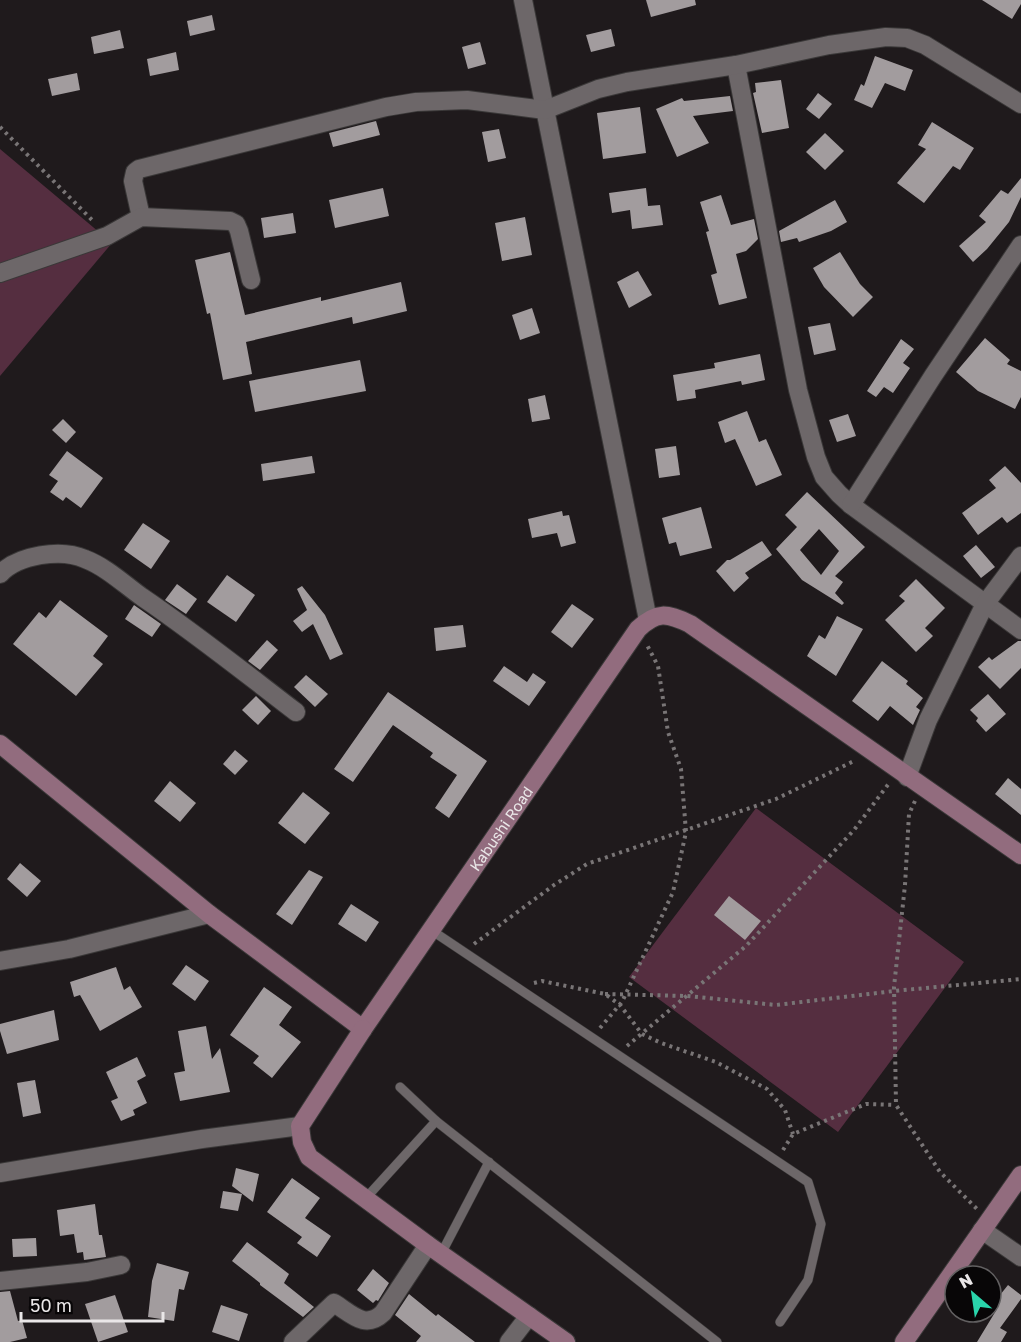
<svg xmlns="http://www.w3.org/2000/svg" width="1021" height="1342" viewBox="0 0 1021 1342" font-family="'Golos Text',sans-serif">
<style>
.green{fill:#552e40}
.building{fill:#a29c9e;fill-rule:evenodd}
.lines{fill:none;stroke-linecap:round;stroke-linejoin:round}
.lane-casing{stroke:#3a3838;stroke-width:10}
.street-casing{stroke:#3a3838;stroke-width:20}
.secondary-casing{stroke:#3a3838;stroke-width:20}
.path{stroke:#797576;stroke-width:4;stroke-dasharray:3 4.5;stroke-linecap:butt}
.lane{stroke:#6d6769;stroke-width:9}
.street{stroke:#6d6769;stroke-width:18}
.secondary{stroke:#926c7e;stroke-width:18}
.labels{text-anchor:middle;dominant-baseline:central;stroke-width:6;stroke-linejoin:round;paint-order:stroke}
.street-label{font-size:15px;fill:#eae7e8;stroke:#080607}
</style>
<rect width="100%" height="100%" fill="#1f1a1c"/>
<!-- green -->
<g class="green">
<polygon points="0,149 112,243 0,376"/>
<polygon points="756,808 964,962 838,1132 629,977"/>
</g>
<!-- building -->
<g class="building">
<polygon points="646,0 695,0 696,5 651,17"/>
<polygon points="982,0 1021,0 1021,4 1012,19"/>
<polygon points="212,15 215,30 190,36 187,21"/>
<polygon points="611,29 615,46 591,52 586,35"/>
<polygon points="120,30 124,48 94,54 91,37"/>
<polygon points="480,42 486,64 468,69 462,47"/>
<polygon points="176,52 179,70 150,76 147,59"/>
<polygon points="875,56 913,70 905,91 885,83 872,108 854,100 861,84 864,86"/>
<polygon points="77,73 80,90 52,96 48,79"/>
<polygon points="781,80 789,128 762,133 753,93 756,92 755,83"/>
<polygon points="818,93 832,104 819,119 806,109"/>
<polygon points="730,96 733,111 693,116 709,143 677,157 656,109 682,98 684,101"/>
<polygon points="640,107 646,153 603,159 597,113"/>
<polygon points="376,121 380,135 333,147 329,133"/>
<polygon points="932,122 974,148 960,170 953,166 924,203 897,183 926,149 918,145"/>
<polygon points="499,129 506,158 488,162 482,132"/>
<polygon points="825,133 844,151 825,170 806,152"/>
<polygon points="1021,178 1021,197 1009,222 987,249 973,262 959,246 986,222 979,216 1001,190 1008,194"/>
<polygon points="383,188 389,216 335,228 329,200"/>
<polygon points="646,188 648,206 660,205 663,225 632,229 630,210 612,213 609,193"/>
<polygon points="721,195 731,225 754,219 758,239 746,251 736,254 747,298 719,305 711,275 717,273 706,232 709,231 700,202"/>
<polygon points="835,200 847,222 831,231 799,242 797,238 781,242 779,231"/>
<polygon points="293,213 296,233 264,238 261,218"/>
<polygon points="525,217 532,255 502,261 495,223"/>
<polygon points="230,252 245,315 321,297 321,301 401,282 407,311 353,324 352,317 246,342 252,374 223,380 210,313 207,314 195,260"/>
<polygon points="840,252 860,284 873,297 853,317 824,287 813,268"/>
<polygon points="638,271 652,295 629,308 617,282"/>
<polygon points="532,308 540,333 520,340 512,315"/>
<polygon points="830,323 836,350 814,355 808,327"/>
<polygon points="985,338 1010,360 1007,364 1021,371 1021,397 1015,409 978,391 956,372"/>
<polygon points="901,339 914,349 903,363 910,368 893,393 884,387 876,397 867,391"/>
<polygon points="760,354 765,380 742,385 741,381 695,390 696,398 677,401 673,375 715,368 714,363"/>
<polygon points="360,360 366,391 255,412 249,381"/>
<polygon points="545,395 550,419 532,422 528,399"/>
<polygon points="747,411 759,442 766,439 782,475 756,486 735,439 725,443 718,422"/>
<polygon points="848,414 856,436 837,442 829,420"/>
<polygon points="63,419 76,432 66,443 52,430"/>
<polygon points="676,446 680,475 659,478 655,449"/>
<polygon points="67,451 103,478 81,508 66,497 63,501 50,492 58,481 49,475"/>
<polygon points="312,456 315,473 263,481 261,464"/>
<polygon points="1005,466 1021,483 1021,513 1007,523 1002,517 978,535 962,513 996,488 989,480"/>
<path d="M807 492 865 547 835 576 843 582 835 593 844 603 842 605 802 580 776 549 797 527 785 515ZM819 529 839 551 821 575 800 550Z"/>
<polygon points="701,507 712,548 680,556 676,542 669,544 662,518"/>
<polygon points="562,511 563,516 569,515 576,543 561,547 557,533 532,538 528,519"/>
<polygon points="143,523 170,541 151,569 124,550"/>
<polygon points="762,541 772,555 745,573 749,578 734,592 716,571 727,560 730,560"/>
<polygon points="976,545 995,567 981,578 963,556"/>
<polygon points="227,575 255,595 236,622 207,602"/>
<polygon points="916,579 945,608 925,628 933,636 916,652 885,620 905,601 899,596"/>
<polygon points="177,584 197,599 186,614 165,600"/>
<polygon points="302,586 325,615 343,654 330,660 313,624 302,632 293,621 307,610 297,589"/>
<polygon points="60,600 108,636 93,656 103,664 76,696 13,644 39,612 46,618"/>
<polygon points="572,604 594,619 572,648 551,632"/>
<polygon points="134,605 161,624 152,637 125,619"/>
<polygon points="837,616 863,629 836,676 807,656 819,635 825,639"/>
<polygon points="463,625 466,647 436,651 434,628"/>
<polygon points="267,640 278,650 260,670 248,661"/>
<polygon points="1018,641 1021,641 1021,668 1000,689 978,667 989,657 992,660"/>
<polygon points="882,661 908,681 906,684 923,698 916,707 920,710 913,725 890,706 878,721 852,701"/>
<polygon points="504,666 527,682 533,673 546,682 529,706 493,681"/>
<polygon points="306,675 328,694 315,707 294,687"/>
<polygon points="388,692 487,761 449,818 435,808 457,775 430,757 433,753 393,725 353,782 334,769"/>
<polygon points="988,694 1006,714 986,732 976,721 978,718 970,710"/>
<polygon points="256,696 271,711 258,725 242,710"/>
<polygon points="235,750 248,761 235,775 223,764"/>
<polygon points="1008,778 1021,789 1021,815 995,794"/>
<polygon points="170,781 196,803 180,822 154,801"/>
<polygon points="303,792 330,813 305,844 278,823"/>
<polygon points="20,863 41,881 27,897 7,879"/>
<polygon points="309,870 323,877 292,925 276,914"/>
<polygon points="729,896 761,921 745,940 714,915"/>
<polygon points="351,904 379,922 366,942 338,924"/>
<polygon points="186,965 209,981 195,1001 172,984"/>
<polygon points="116,967 124,990 130,986 142,1007 100,1031 80,995 74,997 70,982"/>
<polygon points="264,987 292,1007 279,1025 301,1042 272,1078 253,1063 259,1056 230,1035"/>
<polygon points="54,1010 59,1040 7,1054 0,1031 0,1024"/>
<polygon points="206,1026 212,1059 220,1048 230,1092 180,1101 174,1073 185,1071 178,1031"/>
<polygon points="137,1057 146,1076 137,1081 147,1103 133,1110 135,1115 121,1121 111,1101 118,1098 106,1072"/>
<polygon points="35,1080 41,1113 23,1117 17,1083"/>
<polygon points="236,1168 259,1174 253,1202 232,1186"/>
<polygon points="292,1178 320,1198 305,1218 331,1236 317,1257 297,1243 302,1237 267,1212"/>
<polygon points="223,1191 242,1194 238,1211 220,1208"/>
<polygon points="95,1204 99,1235 102,1235 106,1257 84,1260 83,1252 77,1253 74,1234 60,1236 57,1210"/>
<polygon points="36,1238 37,1256 13,1257 12,1239"/>
<polygon points="247,1242 289,1274 284,1283 314,1307 303,1317 260,1285 260,1283 232,1261"/>
<polygon points="157,1263 189,1272 184,1290 179,1289 174,1321 148,1317 152,1281"/>
<polygon points="373,1269 389,1283 378,1301 376,1300 373,1303 357,1290"/>
<polygon points="1008,1285 1021,1295 1021,1299 1000,1328 1007,1332 1001,1342 977,1342 997,1309 992,1305"/>
<polygon points="10,1291 18,1321 22,1320 27,1338 10,1342 0,1342 0,1292"/>
<polygon points="409,1294 436,1316 438,1314 475,1342 416,1342 421,1336 395,1315"/>
<polygon points="115,1295 128,1332 98,1342 85,1304"/>
<polygon points="221,1305 248,1314 239,1341 212,1332"/>
</g>
<g class="lines">
<!-- lane casing -->
<g class="lane-casing">
<g id="lane">
<polyline points="431,930 808,1182 821,1224 808,1280 780,1322"/>
<polyline points="436,1121 717,1342"/>
<polyline points="365,1199 436,1121 400,1087"/>
<polyline points="441,1254 489,1162"/>
</g>
</g>
<!-- street casing -->
<g class="street-casing">
<g id="street">
<polyline points="523,0 648,620"/>
<polyline points="736,65 798,390 816,457 824,477 839,494 851,505 1021,630"/>
<polyline points="141,217 133,181 135,172 139,169 386,107 416,102 467,100 545,110 598,89 627,82 736,65 829,45 886,37 907,38 925,45 1021,104"/>
<polyline points="0,273 107,236 141,217 230,221 236,224 239,231 251,280"/>
<polyline points="851,505 933,376 1021,245"/>
<path d="M0 574C18 555 61 548 85 559 106 567 124 584 142 597 195 633 245 673 296 712"/>
<polyline points="907,777 928,720 985,604 1021,556"/>
<polyline points="0,961 69,949 209,914"/>
<polyline points="0,1173 202,1139 300,1126"/>
<polyline points="982,1230 1021,1257"/>
<polyline points="0,1281 87,1272 121,1265"/>
<path d="M293 1342 334 1303C352 1314 365 1330 383 1313L428 1245"/>
<polyline points="509,1342 529,1316"/>
</g>
</g>
<!-- secondary casing -->
<g class="secondary-casing">
<g id="secondary">
<path id="s1" d="M0 744 209 914 363 1029 638 629C657 611 667 613 690 624L1021 855"/>
<polyline points="363,1029 300,1126 302,1142 309,1157 428,1245 566,1342"/>
<polyline points="904,1342 1021,1175"/>
</g>
</g>
<!-- path -->
<g class="path">
<polyline points="0,127 94,222"/>
<polyline points="915,801 909,814 905,885 894,987 896,1105 940,1172 978,1210"/>
<polyline points="474,944 554,885 587,864 776,799 856,760"/>
<polyline points="534,983 542,981 605,994 620,1005 642,1034 661,1043 716,1062 767,1089 785,1110 793,1134"/>
<polyline points="605,994 687,996 776,1005 894,991 1021,979"/>
<polyline points="600,1028 622,1002 673,892 686,832 681,769 668,732 658,666 647,645"/>
<polyline points="627,1046 746,946 854,830 890,782"/>
<polyline points="783,1150 793,1134 866,1104 895,1105"/>
</g>
<!-- lane -->
<use href="#lane" class="lane"/>
<!-- street -->
<use href="#street" class="street"/>
<!-- secondary -->
<use href="#secondary" class="secondary"/>
</g>
<g class="labels">
<!-- street labels -->
<g class="street-label">
<text stroke="none"><textPath href="#s1" startOffset="705">Kabushi Road</textPath></text>
</g>
</g>
<!-- north arrow -->
<g transform="translate(973 1294) rotate(331)"><circle r="28" fill="#080607" stroke="#626061" stroke-width="1.5"/>
<path d="M0-4.5L10 22L0 15L-10 22Z" fill="#2ad5ac"/>
<text y="-9" font-size="16" font-weight="bold" text-anchor="middle" fill="#eae7e8">N</text>
</g>
<!-- scale -->
<path d="M21 1312v9h142v-9" fill="none" stroke="#eae7e8" stroke-width="3"/>
<text x="30" y="1312" font-size="18" fill="#eae7e8" stroke="#080607" stroke-width="4.5" paint-order="stroke">50 m</text>
</svg>
